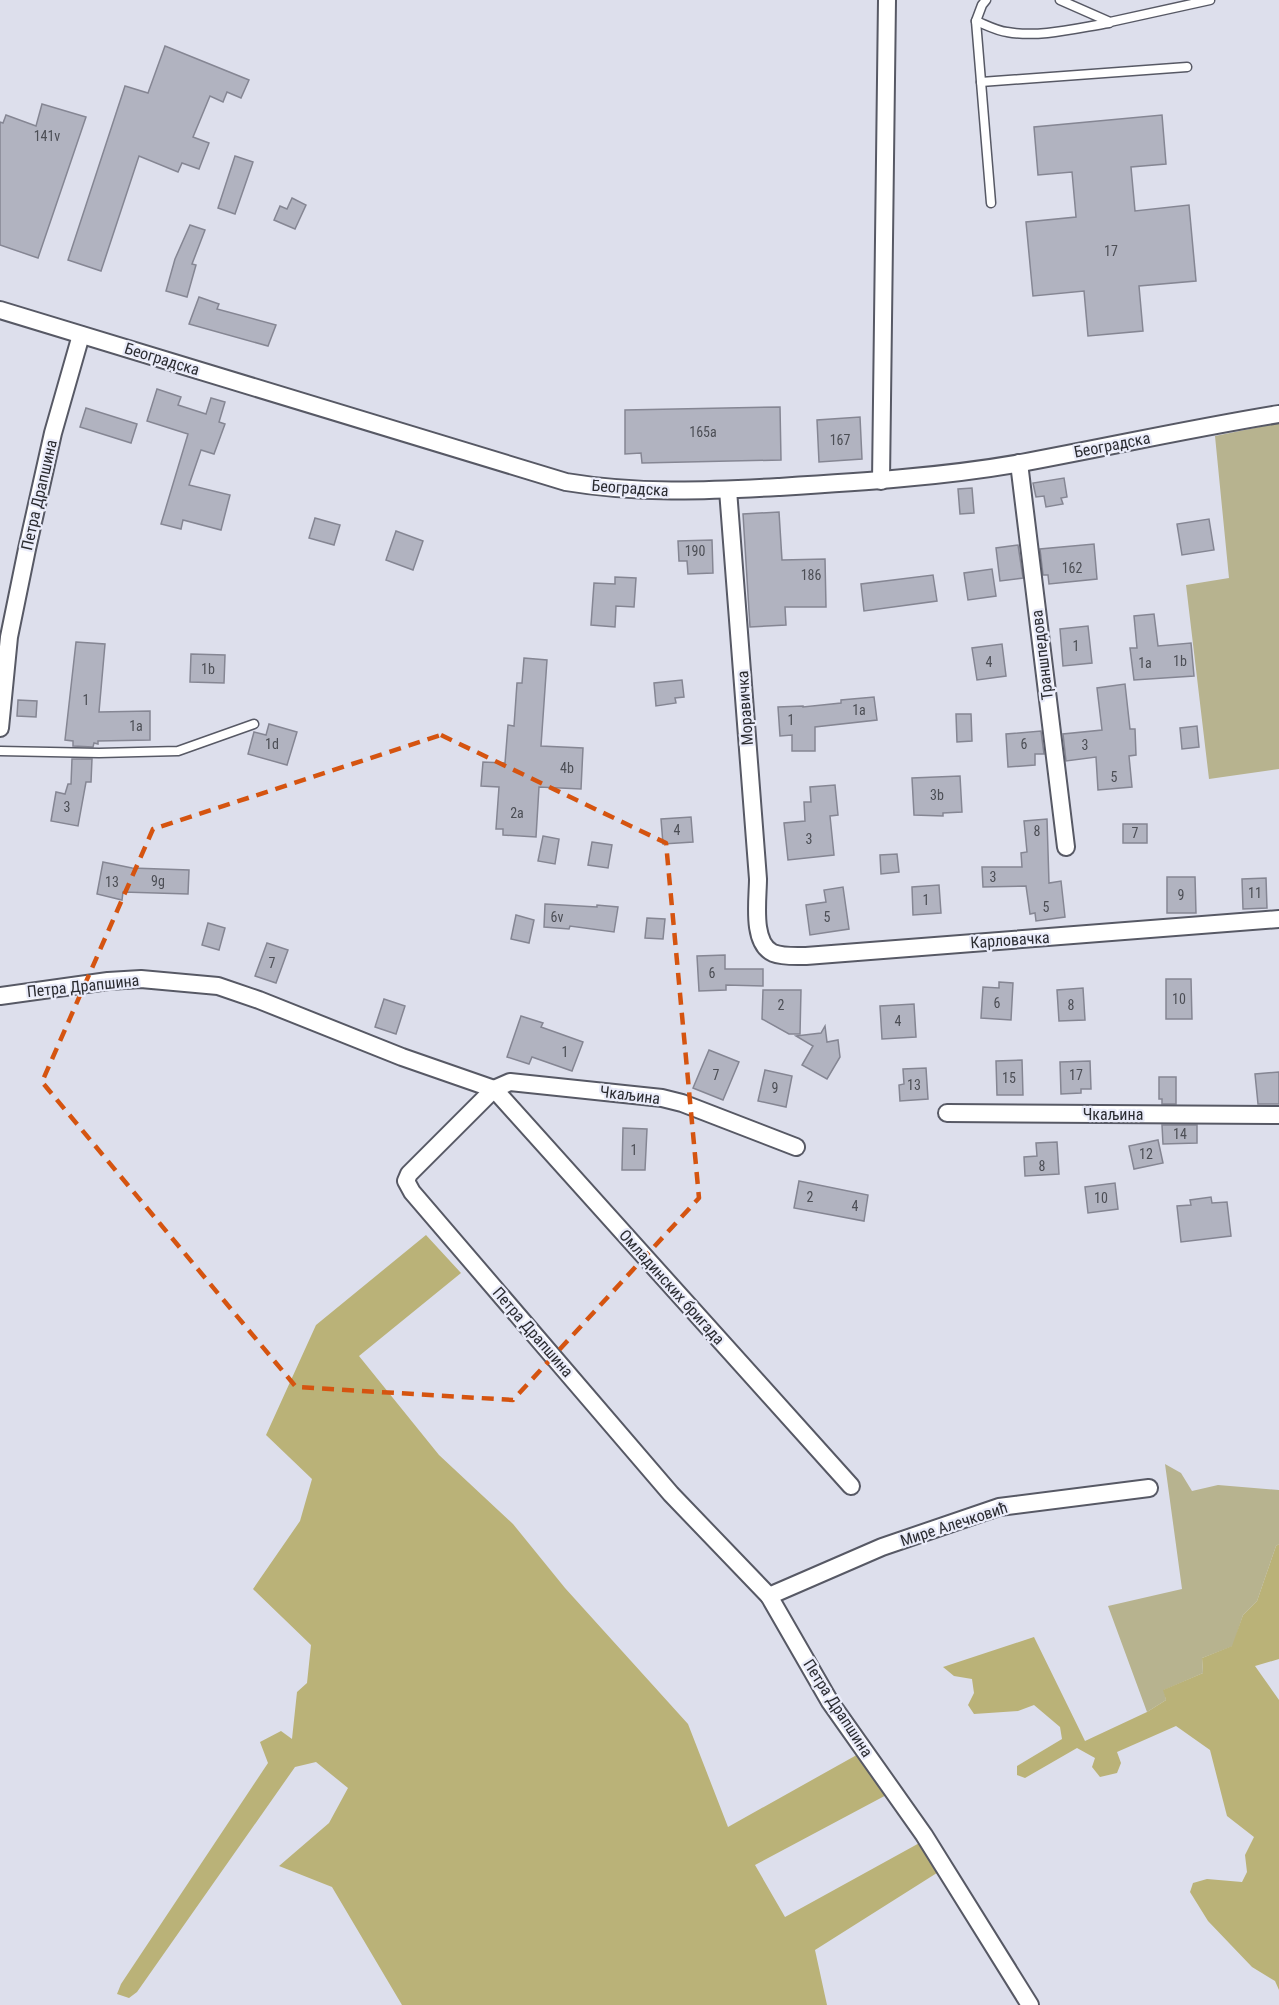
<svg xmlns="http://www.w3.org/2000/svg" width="1279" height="2005" viewBox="0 0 1279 2005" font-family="'Roboto Condensed',sans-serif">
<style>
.green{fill:#b7b38f}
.forest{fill:#bab278}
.building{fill:#b1b3c0;stroke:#858693;stroke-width:1.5}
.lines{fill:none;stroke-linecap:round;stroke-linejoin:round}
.lane-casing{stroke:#575965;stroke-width:11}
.street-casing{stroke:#575965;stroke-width:20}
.lane{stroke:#fff;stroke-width:8}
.street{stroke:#fff;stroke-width:16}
.marked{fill:none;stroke:#d55410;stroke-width:4.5;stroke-dasharray:12 8;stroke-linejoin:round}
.labels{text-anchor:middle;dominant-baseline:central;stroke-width:4.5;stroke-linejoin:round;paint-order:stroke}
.number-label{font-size:14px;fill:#4c4e55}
.street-label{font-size:16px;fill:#2b2c31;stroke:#eaecfa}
</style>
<rect width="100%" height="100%" fill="#dddfec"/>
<!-- green -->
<g class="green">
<polygon points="1279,423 1279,769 1209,779 1186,585 1229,578 1215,436"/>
<polygon points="1165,1464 1181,1473 1192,1491 1218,1485 1279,1490 1279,1544 1276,1546 1257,1601 1243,1615 1233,1646 1202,1658 1203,1673 1164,1690 1166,1700 1147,1712 1108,1606 1182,1589"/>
</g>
<!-- forest -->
<g class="forest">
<polygon points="426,1235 461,1273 359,1356 439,1455 513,1524 565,1588 688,1724 728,1827 862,1752 892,1792 755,1865 785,1917 923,1841 940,1871 815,1950 827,2005 402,2005 332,1887 279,1866 329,1823 348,1788 316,1762 295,1767 137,1992 129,1998 117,1994 121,1984 268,1763 260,1742 281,1731 292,1739 297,1692 307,1683 311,1645 253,1589 300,1521 312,1479 266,1435 316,1325"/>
<polygon points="1279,1544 1279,1659 1255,1666 1279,1700 1279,1990 1275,1981 1252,1967 1208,1921 1190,1892 1193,1883 1207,1879 1242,1882 1247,1872 1245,1855 1254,1837 1227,1816 1210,1750 1176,1726 1117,1752 1121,1763 1117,1773 1100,1777 1092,1767 1095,1758 1077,1748 1025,1778 1017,1775 1017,1766 1062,1739 1060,1727 1034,1705 1018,1711 974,1714 968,1705 974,1693 972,1679 954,1676 943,1667 1034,1637 1085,1741 1147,1712 1166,1700 1163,1690 1203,1673 1202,1658 1232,1646 1243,1615 1257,1601 1276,1546"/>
</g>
<!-- building -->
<g class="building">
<polygon points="165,46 249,80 241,98 227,92 223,102 210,96 193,137 209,143 199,169 182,163 178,172 139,156 101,271 68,260 125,86 148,93"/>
<polygon points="42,104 86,117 38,258 0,245 0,122 3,123 6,115 36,126"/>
<polygon points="1162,115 1166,164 1131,167 1135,211 1189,205 1196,281 1139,286 1143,331 1088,336 1084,291 1033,296 1026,222 1076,217 1072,172 1038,175 1034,127"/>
<polygon points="235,156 253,162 235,214 218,208"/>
<polygon points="292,198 306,205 295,229 274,220 280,206 287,209"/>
<polygon points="190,225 205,230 192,264 196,265 187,297 166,291 175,259"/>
<polygon points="199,297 219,304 217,309 276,325 268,346 189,324"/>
<polygon points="157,389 181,397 178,405 206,414 211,398 225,402 219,422 225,424 214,454 201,450 189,485 230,495 221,530 183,520 181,529 161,524 188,434 147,421"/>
<polygon points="780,407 781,460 642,463 641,453 625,454 625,410"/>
<polygon points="86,408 137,424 131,443 80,427"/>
<polygon points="860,417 862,459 819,462 817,420"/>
<polygon points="1064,478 1067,497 1061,498 1063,504 1046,507 1044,496 1036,497 1033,483"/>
<polygon points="972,488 974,513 960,514 958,489"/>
<polygon points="779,512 782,560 825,559 826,607 785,607 786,625 750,627 743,514"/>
<polygon points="315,518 340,525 334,545 309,538"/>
<polygon points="1209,519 1214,550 1182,555 1177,524"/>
<polygon points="396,531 423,541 413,570 386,560"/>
<polygon points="712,540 713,573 688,574 687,561 679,561 678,541"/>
<polygon points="1094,544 1097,579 1049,584 1048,575 1043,575 1040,549"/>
<polygon points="1018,545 1023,578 1000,581 996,548"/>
<polygon points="992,569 996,596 968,600 964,573"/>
<polygon points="933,575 937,601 864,611 861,584"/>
<polygon points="615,577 636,578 634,607 616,606 615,627 591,625 594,583 615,584"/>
<polygon points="1154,614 1158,646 1191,643 1194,676 1134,680 1130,648 1137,648 1134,616"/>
<polygon points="1088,626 1092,663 1063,666 1060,629"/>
<polygon points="76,642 105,644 99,712 150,711 150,740 98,741 98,744 94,743 93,747 73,746 73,741 65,740"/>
<polygon points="1002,644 1006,676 977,680 972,648"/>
<polygon points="191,654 225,655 224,683 190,682"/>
<polygon points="524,658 547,660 541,746 583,748 581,789 539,787 536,837 503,835 503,829 496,829 499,787 481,786 483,762 505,763 508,725 514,726 517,683 522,683"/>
<polygon points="682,680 684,697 675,698 676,703 656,706 654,683"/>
<polygon points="1125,684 1130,729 1135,729 1136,755 1129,756 1132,787 1098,790 1096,757 1066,761 1063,734 1102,730 1097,688"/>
<polygon points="874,697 877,720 815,727 815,751 792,751 792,735 780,736 778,707 803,706 803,707 841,703 841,700"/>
<polygon points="18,700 37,701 36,717 17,716"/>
<polygon points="956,714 971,714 972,741 957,742"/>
<polygon points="269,724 297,732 287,765 248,754 254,732 266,735"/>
<polygon points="1197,726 1199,747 1182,749 1180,728"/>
<polygon points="1041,731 1044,754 1035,754 1035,765 1008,767 1006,734"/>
<polygon points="72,759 92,759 91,782 86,782 78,826 51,821 56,792 65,794 68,784 71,784"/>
<polygon points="960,776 962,812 943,813 943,816 914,815 912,778"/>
<polygon points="835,785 838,815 830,816 834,855 788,860 784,823 805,821 804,802 811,802 810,787"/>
<polygon points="691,817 693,842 663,844 661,819"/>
<polygon points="1047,819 1049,883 1061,881 1065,917 1036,921 1035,913 1030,914 1026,886 983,887 982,867 1022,867 1021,853 1027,852 1024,821"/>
<rect x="1123" y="824" width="24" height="19"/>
<polygon points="543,836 559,839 555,864 538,861"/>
<polygon points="592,842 612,845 608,868 588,865"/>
<polygon points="897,854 899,872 881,874 880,855"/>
<polygon points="103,862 132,868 189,870 188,894 123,892 122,900 97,894"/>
<polygon points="1167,877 1195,877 1196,913 1167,913"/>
<polygon points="1266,878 1267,908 1243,909 1242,879"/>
<polygon points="939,885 941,913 913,915 912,887"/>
<polygon points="843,887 849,929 810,935 806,905 826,902 824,890"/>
<polygon points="545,904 597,907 597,905 618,907 614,932 570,926 569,929 544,927"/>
<polygon points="516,915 534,920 529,943 511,939"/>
<polygon points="647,918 665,919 663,939 645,938"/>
<polygon points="208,923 225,928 219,950 202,945"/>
<polygon points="267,943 288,950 276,983 255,976"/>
<polygon points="725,955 725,969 763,969 763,986 726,985 726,990 699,991 697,956"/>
<polygon points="1166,979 1191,979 1192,1019 1166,1019"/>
<polygon points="999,982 1013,983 1011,1020 981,1018 983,987 999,988"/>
<polygon points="1083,988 1085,1020 1059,1021 1057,990"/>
<polygon points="763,990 801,990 800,1034 789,1034 762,1019"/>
<polygon points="384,999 405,1006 396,1034 375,1027"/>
<polygon points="914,1004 916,1037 882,1039 880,1006"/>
<polygon points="521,1016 543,1023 541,1027 583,1042 572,1071 532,1057 529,1064 507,1057"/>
<polygon points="825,1026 827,1042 838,1040 840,1057 827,1079 802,1065 813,1046 796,1036 821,1033"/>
<polygon points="709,1050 739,1062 723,1100 693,1088"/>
<polygon points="1022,1060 1023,1095 997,1095 996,1061"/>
<polygon points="1090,1061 1091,1089 1081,1089 1081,1093 1061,1094 1060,1062"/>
<polygon points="926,1068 928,1099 900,1101 899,1085 904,1084 903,1069"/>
<polygon points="765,1070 792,1076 786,1107 758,1101"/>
<polygon points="1279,1072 1279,1104 1258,1104 1255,1074"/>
<polygon points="1159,1077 1176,1077 1176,1104 1162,1104 1162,1099 1159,1099"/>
<polygon points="1162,1125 1197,1125 1197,1143 1163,1144"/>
<polygon points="623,1128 647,1129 645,1170 622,1170"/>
<polygon points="1158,1140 1163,1163 1134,1169 1129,1146"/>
<polygon points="1057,1142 1059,1174 1025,1176 1024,1157 1037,1156 1036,1143"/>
<polygon points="799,1181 868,1195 864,1221 794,1208"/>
<polygon points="1115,1183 1118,1209 1088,1213 1085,1187"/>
<polygon points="1211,1197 1212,1203 1227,1202 1231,1236 1181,1242 1177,1206 1191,1205 1190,1200"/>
</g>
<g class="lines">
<!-- lane casing -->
<g class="lane-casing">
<g id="lane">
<polyline points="986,0 982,5 976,21 991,203"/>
<polyline points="1060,0 1110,22 1210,0"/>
<path d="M976 21C986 25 997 31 1007 32 1040 38 1077 28 1109 23"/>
<polyline points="981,82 1187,67"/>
<polyline points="0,751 99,753 178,751 254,724"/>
</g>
</g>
<!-- street casing -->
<g class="street-casing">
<g id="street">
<path d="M0 310 566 482C638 494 704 491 778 487 859 482 941 477 1021 463 1107 447 1193 428 1279 414"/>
<polyline points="1019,463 1066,847"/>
<polyline points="881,481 887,0"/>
<path d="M728 490 758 879C758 899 751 943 773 953 783 957 796 956 806 956L1279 919"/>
<polyline points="0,728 9,637 27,549 53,433 81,335"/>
<polyline points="0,996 108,981 141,979 218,986 259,1000 402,1057 494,1089 851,1486"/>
<polyline points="947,1113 1279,1115"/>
<polyline points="796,1147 682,1103 662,1098 510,1082 494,1089 409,1174 406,1181 412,1192 671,1494 769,1596 830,1702 924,1835 1030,2005"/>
<polyline points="769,1596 882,1547 999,1507 1149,1488"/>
</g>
</g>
<!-- lane -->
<use href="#lane" class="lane"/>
<!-- street -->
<use href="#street" class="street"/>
</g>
<!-- marked area -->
<path class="marked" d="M441 735 666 843 699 1198 513 1400 296 1387 42 1082 153 829Z"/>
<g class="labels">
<!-- number labels -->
<g class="number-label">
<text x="47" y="136">141v</text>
<text x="1111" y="251">17</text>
<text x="703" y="432">165a</text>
<text x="840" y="440">167</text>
<text x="695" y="551">190</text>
<text x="1072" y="568">162</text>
<text x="811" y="575">186</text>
<text x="1076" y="646">1</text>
<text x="1180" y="661">1b</text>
<text x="989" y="662">4</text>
<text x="1145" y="663">1a</text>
<text x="208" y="669">1b</text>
<text x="86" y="700">1</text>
<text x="859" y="710">1a</text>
<text x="791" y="720">1</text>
<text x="136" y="726">1a</text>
<text x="272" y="744">1d</text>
<text x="1024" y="744">6</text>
<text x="1085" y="745">3</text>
<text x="567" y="768">4b</text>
<text x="1114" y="777">5</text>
<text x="937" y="795">3b</text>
<text x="67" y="807">3</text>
<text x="517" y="813">2a</text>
<text x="677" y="830">4</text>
<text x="1037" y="831">8</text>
<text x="1135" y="833">7</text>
<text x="809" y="839">3</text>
<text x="993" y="877">3</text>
<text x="158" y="881">9g</text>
<text x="112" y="882">13</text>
<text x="1255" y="893">11</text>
<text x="1181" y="895">9</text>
<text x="926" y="900">1</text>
<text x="1046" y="907">5</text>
<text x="557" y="917">6v</text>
<text x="827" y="917">5</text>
<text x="272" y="963">7</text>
<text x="712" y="973">6</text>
<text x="1179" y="999">10</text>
<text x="997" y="1003">6</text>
<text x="781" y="1005">2</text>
<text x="1071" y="1005">8</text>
<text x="898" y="1021">4</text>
<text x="565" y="1052">1</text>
<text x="716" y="1075">7</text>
<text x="1076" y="1075">17</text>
<text x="1009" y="1078">15</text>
<text x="914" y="1085">13</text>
<text x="775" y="1088">9</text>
<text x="1180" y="1134">14</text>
<text x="634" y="1150">1</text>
<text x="1146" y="1154">12</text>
<text x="1042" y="1166">8</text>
<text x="810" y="1197">2</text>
<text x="1101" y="1198">10</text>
<text x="855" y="1206">4</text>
</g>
<!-- street labels -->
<g class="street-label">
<text transform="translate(162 359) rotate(17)">Београдска</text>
<text transform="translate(1112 445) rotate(-11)">Београдска</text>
<text transform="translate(630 488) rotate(4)">Београдска</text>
<text transform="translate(39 495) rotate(-77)">Петра Драпшина</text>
<text transform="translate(1042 655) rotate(-97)">Траншпедова</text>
<text transform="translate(745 708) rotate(-94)">Моравичка</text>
<text transform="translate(1010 940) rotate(-4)">Карловачка</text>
<text transform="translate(83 986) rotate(-6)">Петра Драпшина</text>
<text transform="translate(630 1095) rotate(7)">Чкаљина</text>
<text x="1113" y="1114">Чкаљина</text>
<text transform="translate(672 1287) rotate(48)">Омладинских бригада</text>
<text transform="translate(533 1332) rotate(49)">Петра Драпшина</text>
<text transform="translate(954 1524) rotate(-18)">Мире Алечковић</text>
<text transform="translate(838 1708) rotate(57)">Петра Драпшина</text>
</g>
</g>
</svg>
